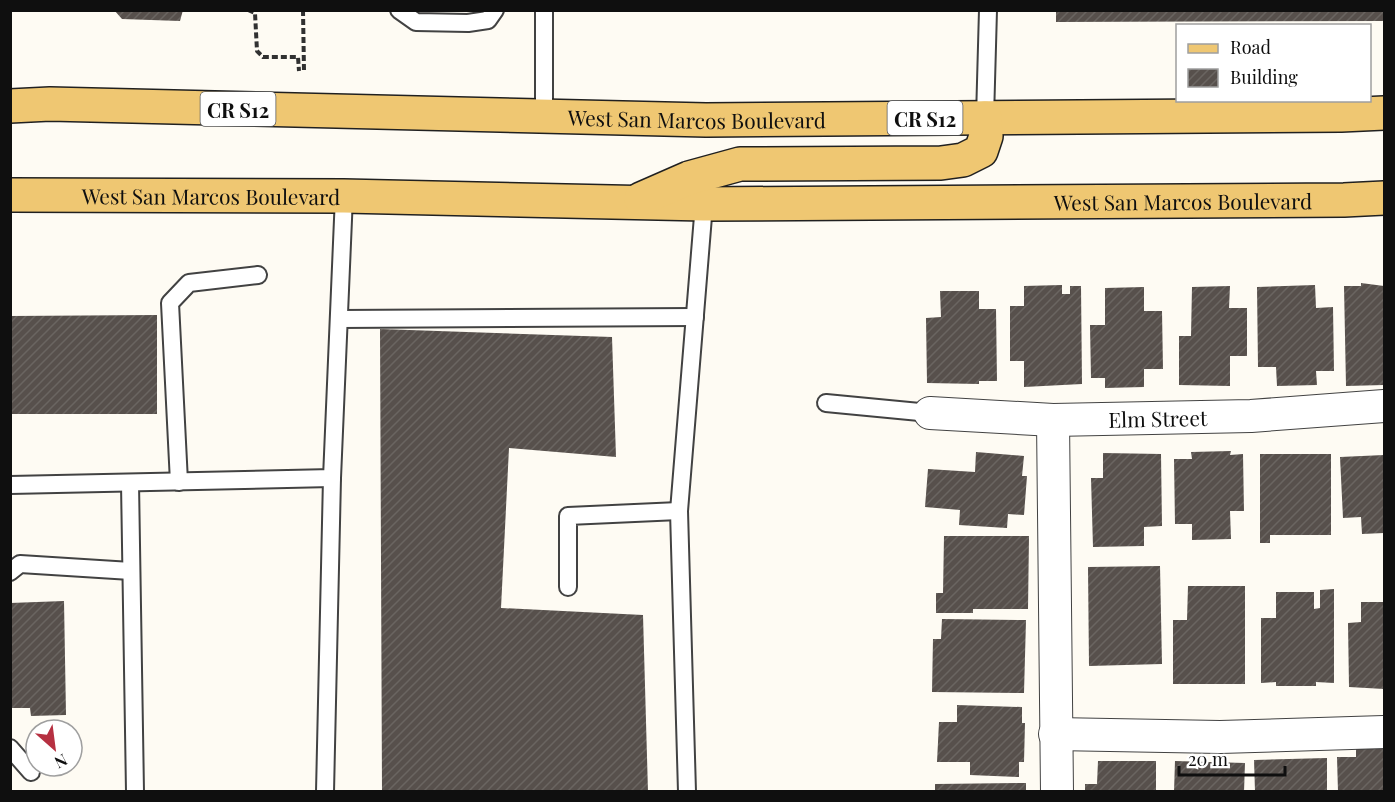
<svg xmlns="http://www.w3.org/2000/svg" width="1395" height="802" viewBox="0 0 1395 802" font-family="'Playfair Display',serif">
<style>
.building{fill:url(#building-hatch)}
.lines{fill:none;stroke-linecap:round;stroke-linejoin:round}
.service-casing{stroke:#424242;stroke-width:20}
.minor-casing{stroke:#424242;stroke-width:34}
.primary-casing{stroke:#202020;stroke-width:36}
.path{stroke:#313131;stroke-width:4;stroke-dasharray:6 3;stroke-linecap:butt}
.service{stroke:#fff;stroke-width:16}
.minor{stroke:#fff;stroke-width:32}
.primary{stroke:#efc772;stroke-width:33}
.labels{text-anchor:middle;dominant-baseline:central;stroke-width:6;stroke-linejoin:round;paint-order:stroke}
.shield{fill:#fff;stroke:#575757;stroke-width:1.5}
.shield-label{font-size:20px;font-weight:bold;fill:#0f0f0f}
.street-label{font-size:21px;fill:#0f0f0f;stroke:#fff}
</style>
<defs>
<pattern id="building-hatch" width="6" height="6" patternUnits="userSpaceOnUse" patternTransform="scale(1.5)"><rect width="6" height="6" fill="#57504c"/><path d="M-1 1l2-2M0 6l6-6M5 7l2-2" fill="none" stroke="#6a6561"/></pattern>
</defs>
<rect width="100%" height="100%" fill="#fefbf3"/>
<!-- building -->
<g class="building">
<polygon points="114,10 183,10 180,21 122,19"/>
<polygon points="1056,10 1384,10 1384,21 1056,22"/>
<polygon points="1361,283 1384,286 1384,385 1346,386 1344,286 1361,286"/>
<polygon points="1062,285 1062,294 1070,294 1070,286 1081,286 1082,384 1024,387 1024,361 1010,361 1010,306 1024,306 1024,286"/>
<polygon points="1315,285 1316,308 1333,307 1334,371 1316,371 1317,385 1277,386 1276,367 1258,367 1257,287"/>
<polygon points="1230,286 1229,308 1247,308 1247,356 1230,356 1230,386 1179,385 1179,336 1191,336 1192,287"/>
<polygon points="1144,287 1144,311 1162,311 1163,369 1144,369 1144,387 1105,388 1105,378 1091,378 1090,325 1105,325 1105,288"/>
<polygon points="940,291 979,291 979,309 996,309 997,381 979,381 979,384 927,383 926,318 941,317"/>
<polygon points="157,315 157,414 10,414 10,316"/>
<polygon points="380,329 612,337 616,457 509,448 501,608 643,615 648,792 382,792"/>
<polygon points="1231,451 1230,455 1243,454 1244,511 1230,511 1231,539 1192,540 1192,524 1175,524 1174,459 1192,459 1191,452"/>
<polygon points="976,452 1024,456 1022,476 1027,476 1024,515 1008,514 1007,528 959,525 960,510 925,507 928,469 975,472"/>
<polygon points="1103,453 1161,454 1162,526 1144,527 1144,546 1093,547 1091,478 1103,478"/>
<polygon points="1260,454 1331,454 1331,535 1270,535 1270,543 1260,543"/>
<polygon points="1384,455 1384,533 1362,534 1361,517 1343,518 1340,457"/>
<polygon points="944,536 1029,536 1028,609 973,609 973,613 936,613 936,593 943,593"/>
<polygon points="1160,566 1162,664 1089,666 1088,567"/>
<polygon points="1188,586 1245,586 1245,684 1173,684 1173,620 1187,620"/>
<polygon points="1334,589 1334,683 1316,682 1316,686 1276,686 1276,682 1261,683 1261,618 1276,618 1276,592 1314,592 1314,609 1320,608 1320,590"/>
<polygon points="64,601 66,715 31,716 30,708 10,708 10,603"/>
<polygon points="1361,602 1384,602 1384,689 1349,687 1348,623 1361,622"/>
<polygon points="942,619 1026,620 1024,693 932,692 933,639 941,639"/>
<polygon points="957,705 1022,707 1022,723 1025,723 1024,762 1019,762 1019,777 970,775 970,762 937,762 939,722 957,722"/>
<polygon points="1384,748 1384,792 1338,792 1337,757 1356,757 1356,749"/>
<polygon points="1327,758 1327,792 1255,792 1254,760"/>
<polygon points="1098,761 1156,761 1156,792 1085,792 1085,784 1097,784"/>
<polygon points="1175,761 1245,763 1244,792 1174,792"/>
<polygon points="1026,783 1026,792 935,792 935,784"/>
</g>
<g class="lines">
<!-- service casing -->
<g class="service-casing">
<g id="service">
<polyline points="399,10 416,22 468,23 488,20 495,10"/>
<polyline points="544,10 544,116"/>
<polyline points="985,118 988,10"/>
<polyline points="339,319 695,317"/>
<polyline points="826,403 930,413"/>
<polyline points="179,482 170,303 189,283 258,275"/>
<polyline points="130,483 135,792"/>
<polyline points="10,485 332,478 344,196"/>
<polyline points="10,572 20,564 131,571"/>
<polyline points="568,587 568,516 679,511"/>
<polyline points="10,748 31,772"/>
<polyline points="325,792 332,478"/>
<polyline points="687,792 679,511 704,204"/>
</g>
</g>
<!-- minor casing -->
<g class="minor-casing">
<g id="minor">
<path id="s1" d="M930 413 1053 420 1251 416 1384 406"/>
<polyline points="1053,420 1057,792"/>
<polyline points="1055,734 1220,737 1384,732"/>
</g>
</g>
<!-- primary casing -->
<g class="primary-casing">
<g id="primary">
<path id="s2" d="M10 106 50 104 706 120 1341 115 1384 113"/>
<path id="s3" d="M10 195 344 196 704 204 1344 200 1384 198"/>
<polyline points="641,199 689,178 740,164 941,163 963,160 981,151 986,136 985,118"/>
</g>
</g>
<!-- path -->
<g class="path">
<polyline points="248,10 255,13 257,51 263,57 298,57 299,71"/>
<polyline points="303,10 304,71"/>
</g>
<!-- service -->
<use href="#service" class="service"/>
<!-- minor -->
<use href="#minor" class="minor"/>
<!-- primary -->
<use href="#primary" class="primary"/>
</g>
<g class="labels">
<!-- shield labels -->
<g class="shield">
<rect x="200.5" y="92" width="75" height="34" rx="4.5"/>
<rect x="887.5" y="101" width="75" height="34" rx="4.5"/>
</g>
<g class="shield-label">
<text x="238" y="109">CR S12</text>
<text x="925" y="118">CR S12</text>
</g>
<!-- street labels -->
<g class="street-label">
<text stroke="none"><textPath href="#s2" startOffset="687">West San Marcos Boulevard</textPath></text>
<text stroke="none"><textPath href="#s3" startOffset="201">West San Marcos Boulevard</textPath></text>
<text stroke="none"><textPath href="#s3" startOffset="1173">West San Marcos Boulevard</textPath></text>
<text stroke="none"><textPath href="#s1" startOffset="228">Elm Street</textPath></text>
</g>
</g>
<!-- border -->
<rect width="1395" height="802" fill="none" stroke="#0f0f0f" stroke-width="24"/>
<!-- legend -->
<rect x="1176" y="24" width="195" height="78" fill="#ffffff" stroke="#9f9f9f" stroke-width="1.5"/>
<rect x="1188" y="44" width="30" height="9" fill="#efc772" stroke="#9f9f9f" stroke-width="1.5"/>
<text x="1230" y="54" font-size="18" fill="#0f0f0f">Road</text>
<rect x="1188" y="69" width="30" height="18" fill="url(#building-hatch)" stroke="#9f9f9f" stroke-width="1.5"/>
<text x="1230" y="84" font-size="18" fill="#0f0f0f">Building</text>
<!-- north arrow -->
<g transform="translate(54 748) rotate(152)"><circle r="28" fill="#ffffff" stroke="#9f9f9f" stroke-width="1.5"/>
<path d="M0-4.5L10 22L0 15L-10 22Z" fill="#b63041"/>
<text y="-9" font-size="16" font-weight="bold" text-anchor="middle" fill="#0f0f0f">N</text>
</g>
<!-- scale -->
<path d="M1179 766v9h106v-9" fill="none" stroke="#0f0f0f" stroke-width="3"/>
<text x="1188" y="766" font-size="18" fill="#0f0f0f" stroke="#ffffff" stroke-width="4.5" paint-order="stroke">20 m</text>
</svg>
